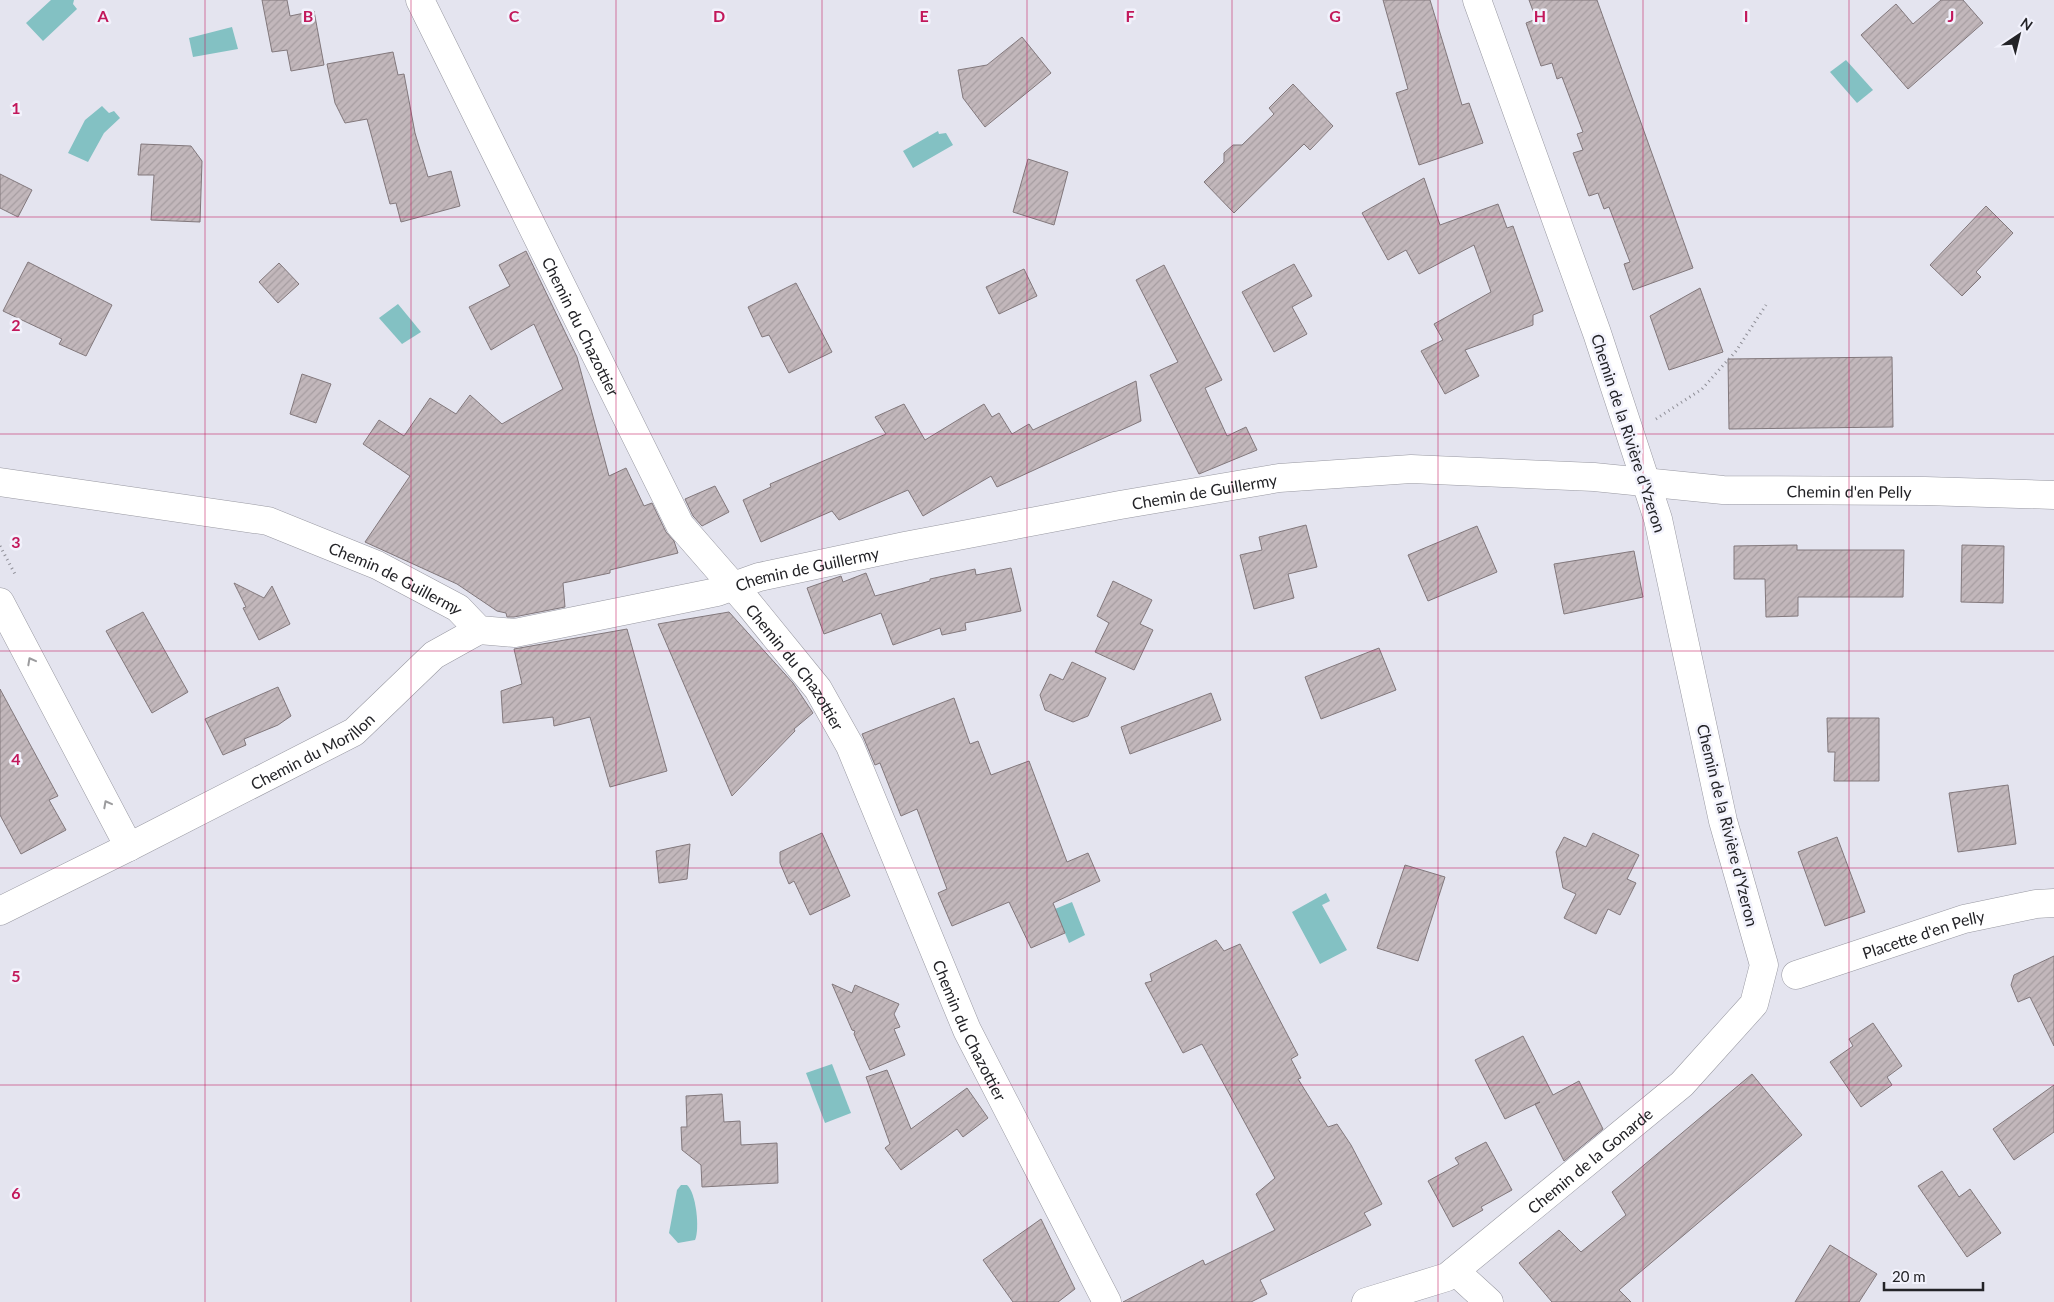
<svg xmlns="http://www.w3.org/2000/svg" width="2054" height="1302" viewBox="0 0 2054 1302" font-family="Lato,sans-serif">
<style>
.water{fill:#83c1c3}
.building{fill:url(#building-hatch);stroke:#82787c}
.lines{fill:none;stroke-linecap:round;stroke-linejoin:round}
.minor-casing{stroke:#9898a1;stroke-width:29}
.path{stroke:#8f8f97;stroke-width:3;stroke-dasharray:1 4;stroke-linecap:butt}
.minor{stroke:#fff;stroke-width:28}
.oneway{stroke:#9c9c9e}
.grid{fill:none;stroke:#c2185b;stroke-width:1;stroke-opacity:0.55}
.labels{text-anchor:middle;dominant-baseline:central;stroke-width:5;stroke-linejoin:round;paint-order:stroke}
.street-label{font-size:16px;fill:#232327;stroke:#f2f2fc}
.grid-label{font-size:16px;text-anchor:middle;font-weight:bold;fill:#c2185b;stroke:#f2f2fc;stroke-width:5;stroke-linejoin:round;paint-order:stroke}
</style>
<defs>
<pattern id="building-hatch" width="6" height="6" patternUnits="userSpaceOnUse" patternTransform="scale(1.25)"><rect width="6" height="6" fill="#c2b7bb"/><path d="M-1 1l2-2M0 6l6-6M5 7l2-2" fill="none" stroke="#a69da1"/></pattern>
</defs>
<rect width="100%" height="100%" fill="#e4e4ef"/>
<!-- water -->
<g class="water">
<polygon points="51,0 74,0 73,4 77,9 43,41 26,23"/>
<polygon points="232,27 238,49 193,57 189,38"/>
<polygon points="1846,60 1873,90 1857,103 1830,72"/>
<polygon points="102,106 109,113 114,111 120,118 104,133 88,162 68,153 85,120"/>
<polygon points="938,131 939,134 946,133 953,145 913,168 903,151"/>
<polygon points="398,304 421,332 402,344 379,318"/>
<polygon points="1326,893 1330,901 1322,905 1347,950 1320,964 1292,912"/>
<polygon points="1072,902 1085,935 1069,943 1055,909"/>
<polygon points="832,1064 851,1113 825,1123 806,1073"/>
<path d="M681 1185H687C696 1192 700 1229 695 1240L678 1243 669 1233 677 1190Z"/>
</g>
<!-- building -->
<g class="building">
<polygon points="262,0 287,0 290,16 314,11 324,65 291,71 287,50 272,52"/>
<polygon points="1383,0 1430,0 1462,105 1469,103 1483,143 1419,165 1396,93 1408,89"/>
<polygon points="1529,0 1597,0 1693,268 1633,290 1624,264 1630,262 1609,207 1604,209 1598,193 1589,196 1573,153 1583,150 1577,134 1583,132 1562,77 1557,79 1552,63 1541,66 1526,23 1536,19"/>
<polygon points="1941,0 1963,0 1983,23 1908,89 1861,35 1896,4 1913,24"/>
<polygon points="1022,37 1051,73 985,127 963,98 958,70 987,65"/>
<polygon points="393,52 398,75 404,74 415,133 428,177 451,171 460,206 401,222 396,203 390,204 367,119 345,123 335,103 327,64"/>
<polygon points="1293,84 1333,126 1310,150 1304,144 1234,213 1204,182 1224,162 1224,153 1233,145 1242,145 1274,114 1269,108"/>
<polygon points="141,144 191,146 202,161 200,222 151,220 154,175 138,175"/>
<polygon points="1028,159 1068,172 1054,225 1013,212"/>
<polygon points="0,174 32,190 18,217 0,208"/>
<polygon points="1424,178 1440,225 1498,204 1507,228 1513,226 1543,311 1533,315 1533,325 1465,350 1479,376 1445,394 1421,351 1443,340 1434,324 1491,292 1474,245 1419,274 1406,250 1388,260 1362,213"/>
<polygon points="1986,206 2013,233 1976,272 1981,277 1962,296 1930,265"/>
<polygon points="526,251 577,357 609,476 626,468 644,506 652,503 666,532 674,541 678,553 610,570 610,573 563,583 565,607 514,617 507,617 506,613 497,611 457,584 365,542 410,476 363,444 379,420 404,436 430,398 456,414 470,395 502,424 563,389 534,324 491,350 469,307 510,286 499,265"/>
<polygon points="28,262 112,305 86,356 59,344 62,339 3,311"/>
<polygon points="279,263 299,284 278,303 259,282"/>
<polygon points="1294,264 1312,296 1292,307 1307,334 1274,352 1242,292"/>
<polygon points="1164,265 1222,380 1205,388 1227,436 1246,427 1257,450 1199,474 1150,375 1178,362 1136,280"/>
<polygon points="1024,269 1037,296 999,314 986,287"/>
<polygon points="796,283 832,352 789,373 769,335 762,337 748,307"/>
<polygon points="1700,288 1723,352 1669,370 1650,316"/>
<polygon points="1892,357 1893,427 1729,429 1728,359"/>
<polygon points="302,374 331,384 316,423 290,414"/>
<polygon points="1136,381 1141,421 997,487 991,476 923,516 908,490 839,520 832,511 761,542 743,500 771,487 770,484 886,434 875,417 904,404 925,440 984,404 992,417 999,413 1012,434 1029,424 1033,430"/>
<polygon points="715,486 729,512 702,526 693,516 685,499"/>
<polygon points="1306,525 1317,567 1288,574 1294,598 1254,609 1240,555 1262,550 1259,537"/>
<polygon points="1477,526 1497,572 1428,601 1408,555"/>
<polygon points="1797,545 1797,550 1904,550 1903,597 1798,597 1798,616 1766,617 1765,579 1734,579 1734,546"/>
<polygon points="1962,545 2004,546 2003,603 1961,602"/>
<polygon points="1634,551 1643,597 1564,614 1554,564"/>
<polygon points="1011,568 1021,611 965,623 966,630 942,635 940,628 893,645 881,613 824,634 807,588 841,576 843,582 866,573 875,596 930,581 930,579 975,569 976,575"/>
<polygon points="1113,581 1152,600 1140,624 1153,630 1134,670 1095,652 1109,623 1097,616"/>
<polygon points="234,583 264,598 272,586 290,624 259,640 243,608 246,607"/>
<polygon points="143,612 188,692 152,713 106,631"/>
<polygon points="729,612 793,683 813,713 794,729 795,731 732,796 658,624"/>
<polygon points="627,629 667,771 610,787 590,717 554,726 553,717 503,723 501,691 522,684 514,649"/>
<polygon points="1379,648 1396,690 1321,719 1305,677"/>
<polygon points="1072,662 1106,678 1088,716 1073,722 1045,710 1040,695 1050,674 1063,680"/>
<polygon points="278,687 291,716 278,725 244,739 246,745 223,755 205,719"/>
<polygon points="0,689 58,796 49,800 66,830 21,854 0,815"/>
<polygon points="1211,693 1221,720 1130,754 1121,727"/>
<polygon points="954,698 970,744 978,741 991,775 1029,761 1067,862 1088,853 1100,881 1053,903 1065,933 1031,948 1009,902 952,926 938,893 947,889 917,809 901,816 880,763 875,765 862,734"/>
<polygon points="1827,718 1879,718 1879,781 1834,781 1835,752 1828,752"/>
<polygon points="2008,785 2016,844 1958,852 1949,793"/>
<polygon points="822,833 850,896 810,915 794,881 789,884 780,863 780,852"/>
<polygon points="1593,833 1639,855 1627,879 1636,883 1620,915 1608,909 1596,934 1564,918 1576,894 1563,888 1556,852 1564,837 1586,847"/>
<polygon points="1837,837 1865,912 1825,926 1798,852"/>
<polygon points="690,844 687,879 659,883 656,851"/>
<polygon points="1405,865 1445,877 1418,961 1377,948"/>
<polygon points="1216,940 1224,951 1240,944 1298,1055 1291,1059 1301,1078 1298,1079 1328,1127 1337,1124 1351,1145 1382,1204 1364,1213 1371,1225 1260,1280 1267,1294 1251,1302 1123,1302 1203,1260 1205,1265 1275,1230 1256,1194 1275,1178 1202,1044 1183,1053 1145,983 1152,981 1150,974"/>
<polygon points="2054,956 2054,1046 2030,997 2018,1002 2011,985 2014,975"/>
<polygon points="832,984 852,993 855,985 899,1004 894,1014 900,1027 894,1029 905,1055 870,1070 854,1034 855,1031 852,1030"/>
<polygon points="1873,1023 1902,1066 1887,1077 1892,1085 1861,1107 1830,1062 1853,1046 1849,1039"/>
<polygon points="1523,1036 1553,1095 1579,1081 1603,1129 1564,1161 1535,1104 1540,1102 1505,1119 1475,1060"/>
<polygon points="887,1070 911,1129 967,1088 988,1118 963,1137 957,1129 901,1170 885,1148 890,1144 866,1077"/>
<polygon points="1752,1074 1802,1135 1619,1290 1631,1302 1552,1302 1519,1263 1559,1230 1581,1252 1626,1215 1612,1192"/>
<polygon points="2054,1085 2054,1132 2014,1160 1993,1129"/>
<polygon points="722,1094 724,1122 740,1121 741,1145 777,1143 778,1183 702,1187 701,1165 682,1150 681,1127 687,1127 686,1096"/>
<polygon points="1486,1142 1512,1190 1481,1207 1483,1210 1453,1227 1428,1181 1459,1164 1455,1158"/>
<polygon points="1942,1171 1959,1197 1970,1189 2001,1233 1967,1257 1918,1186"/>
<polygon points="1041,1219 1075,1289 1058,1302 1013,1302 983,1260"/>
<polygon points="1830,1245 1877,1274 1859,1302 1795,1302"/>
</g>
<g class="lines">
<!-- minor casing -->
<g class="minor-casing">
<g id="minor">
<path id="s1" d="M420 0 680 525 748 603 818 689 850 746 967 1030 1107 1302"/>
<path id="s2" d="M0 482 268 521 377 565 458 608 479 630 515 633 717 592 759 577 905 546 1120 505 1279 478 1411 469 1594 477 1723 490 1925 491 2054 495"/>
<polyline points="0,602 129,847"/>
<path id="s3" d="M0 911 129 847 354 732 434 655 479 630"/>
<path id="s4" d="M1796 975 1964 919 2036 904 2054 903"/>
<polyline points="1455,1271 1489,1302"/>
<path id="s5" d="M1366 1302 1447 1277 1682 1084 1754 1004 1764 965 1723 821 1658 519 1597 333 1477 0"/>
</g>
</g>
<!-- path -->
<g class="path">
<polyline points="1656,419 1702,389 1736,351 1766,305"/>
<polyline points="0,546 16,576"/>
</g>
<!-- minor -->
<use href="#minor" class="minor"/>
</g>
<!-- one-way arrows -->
<defs><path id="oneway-chevron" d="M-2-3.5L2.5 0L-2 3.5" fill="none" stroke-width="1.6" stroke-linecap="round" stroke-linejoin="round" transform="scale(1.25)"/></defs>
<g class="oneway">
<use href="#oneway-chevron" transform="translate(31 661) rotate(-118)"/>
<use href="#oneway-chevron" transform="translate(107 804) rotate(-118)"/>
</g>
<!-- grid -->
<path class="grid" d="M205 0V1302M411 0V1302M616 0V1302M822 0V1302M1027 0V1302M1232 0V1302M1438 0V1302M1643 0V1302M1849 0V1302M0 217H2054M0 434H2054M0 651H2054M0 868H2054M0 1085H2054"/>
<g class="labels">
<!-- street labels -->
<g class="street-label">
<text stroke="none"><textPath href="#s1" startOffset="364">Chemin du Chazottier</textPath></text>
<text transform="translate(1629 433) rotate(72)">Chemin de la Rivière d'Yzeron</text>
<text stroke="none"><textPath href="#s2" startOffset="1251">Chemin de Guillermy</textPath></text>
<text stroke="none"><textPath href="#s2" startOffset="1898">Chemin d'en Pelly</textPath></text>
<text stroke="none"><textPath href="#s2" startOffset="846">Chemin de Guillermy</textPath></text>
<text stroke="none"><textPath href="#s2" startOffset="411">Chemin de Guillermy</textPath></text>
<text stroke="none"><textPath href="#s1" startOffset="769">Chemin du Chazottier</textPath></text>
<text stroke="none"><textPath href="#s3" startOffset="351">Chemin du Morillon</textPath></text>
<text transform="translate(1728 825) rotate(76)">Chemin de la Rivière d'Yzeron</text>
<text stroke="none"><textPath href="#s4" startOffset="134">Placette d'en Pelly</textPath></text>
<text stroke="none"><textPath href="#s1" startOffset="1174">Chemin du Chazottier</textPath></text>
<text stroke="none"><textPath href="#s5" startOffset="269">Chemin de la Gonarde</textPath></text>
</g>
</g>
<g class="grid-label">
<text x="103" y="22">A</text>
<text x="308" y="22">B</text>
<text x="514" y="22">C</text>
<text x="719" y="22">D</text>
<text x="924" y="22">E</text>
<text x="1130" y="22">F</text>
<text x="1335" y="22">G</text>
<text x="1540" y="22">H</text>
<text x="1746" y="22">I</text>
<text x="1951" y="22">J</text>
<text x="16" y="114">1</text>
<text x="16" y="331">2</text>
<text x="16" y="548">3</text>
<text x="16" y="765">4</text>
<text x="16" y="982">5</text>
<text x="16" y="1199">6</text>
</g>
<!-- north arrow -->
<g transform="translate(2019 35) rotate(35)" stroke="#f2f2fc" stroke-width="4" paint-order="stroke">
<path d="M0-4L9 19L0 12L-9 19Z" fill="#232327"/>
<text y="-8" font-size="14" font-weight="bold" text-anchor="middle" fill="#232327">N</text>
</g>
<!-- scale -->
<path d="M1884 1282v8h99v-8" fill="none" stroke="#232327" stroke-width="2.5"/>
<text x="1892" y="1282" font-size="15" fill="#232327" stroke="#f2f2fc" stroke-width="4" paint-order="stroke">20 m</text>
</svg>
